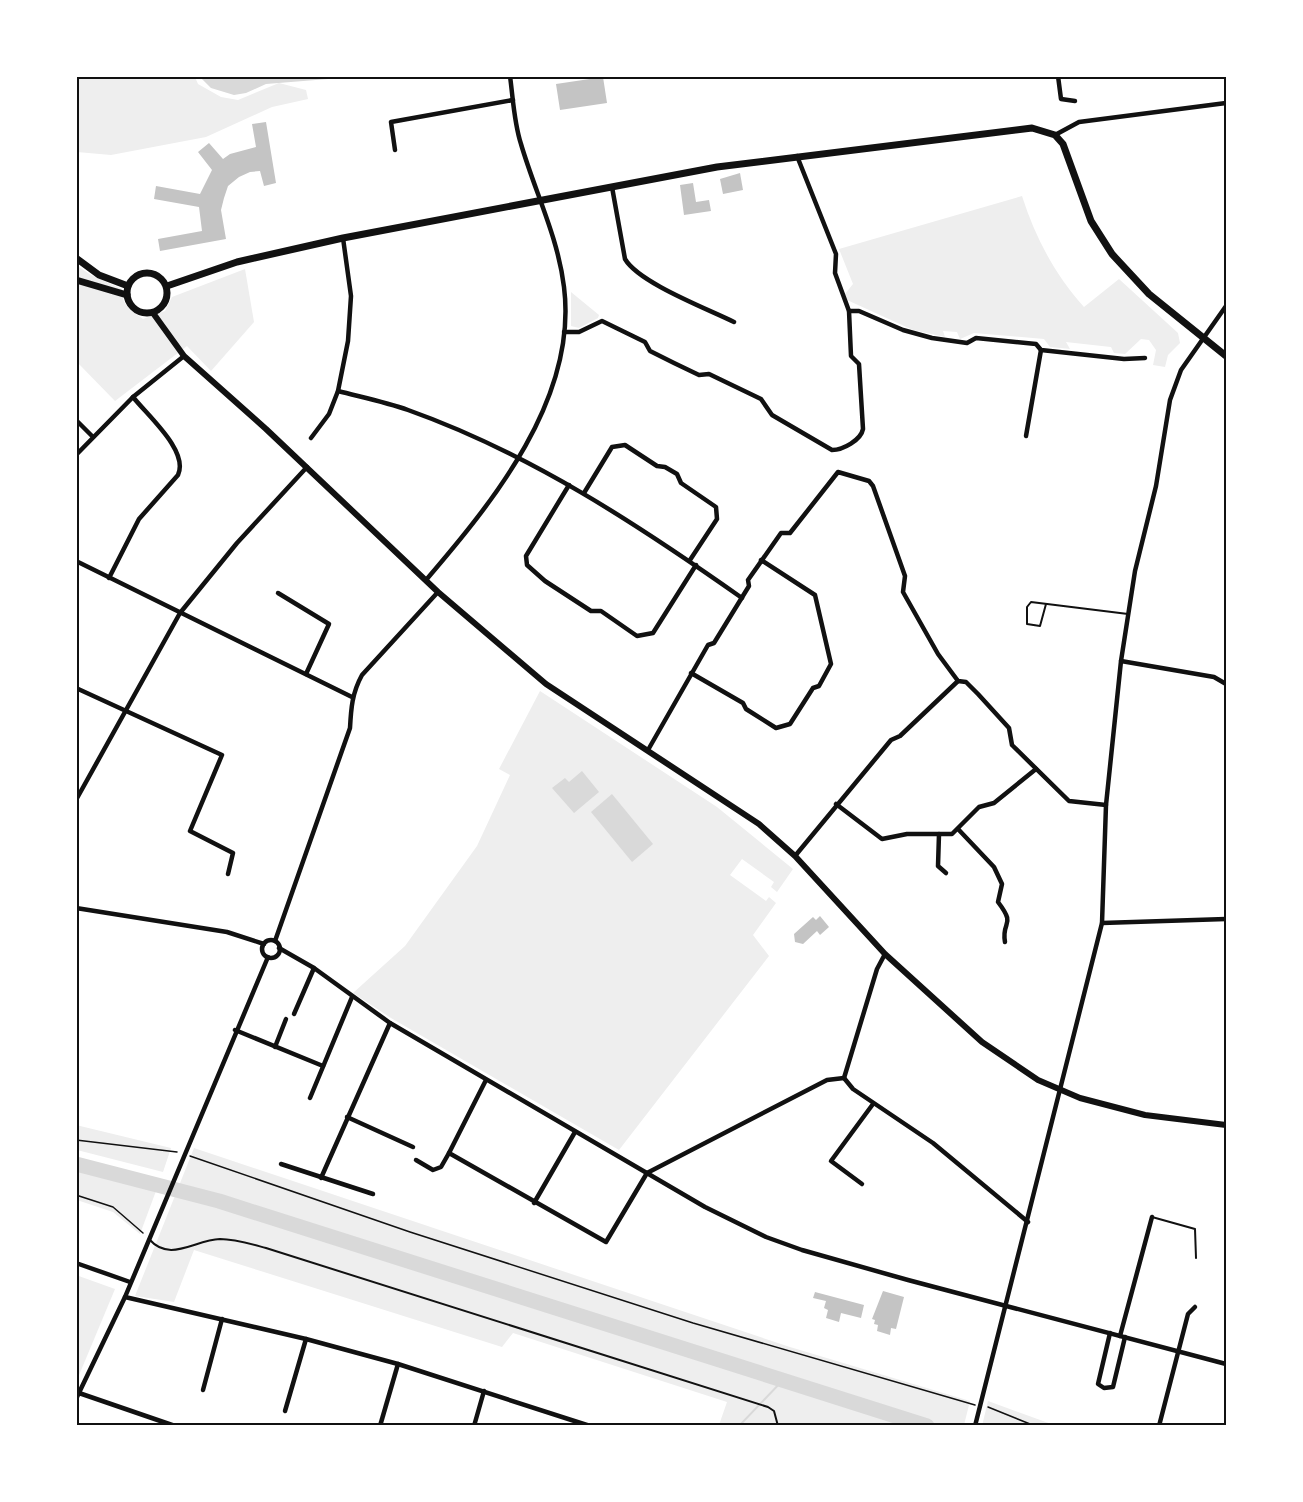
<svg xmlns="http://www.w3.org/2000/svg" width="1303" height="1502" viewBox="0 0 1303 1502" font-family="'Exo 2',sans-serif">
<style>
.green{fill:#eee}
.water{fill:#d9d9d9}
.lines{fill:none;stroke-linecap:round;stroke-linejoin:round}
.stream{stroke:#d9d9d9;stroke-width:2}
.river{stroke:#d9d9d9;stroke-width:15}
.building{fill:#c4c4c4}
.path{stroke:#111;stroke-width:1.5}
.service{stroke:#111;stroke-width:2}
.minor{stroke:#111;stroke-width:4.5}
.tertiary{stroke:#111;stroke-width:6}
.secondary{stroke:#111;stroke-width:7}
.neatline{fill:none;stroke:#111;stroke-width:2}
</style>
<rect width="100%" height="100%" fill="#fff"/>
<!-- green -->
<g class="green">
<polygon points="76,77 195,77 198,84 221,97 238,100 279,83 306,90 308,99 272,107 206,137 111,155 77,152"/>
<path d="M1022 196C1035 237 1055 275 1084 307L1119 279 1178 333 1180 343 1168 355 1165 367 1153 365 1156 350 1149 340 1141 339 1125 354 1114 353 1111 347 1066 342 1070 349 1050 347 1044 339 974 333 960 339 957 332 943 331 945 337 913 330 847 300 845 294 853 284 839 249Z"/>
<path d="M76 265 91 275 122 289C121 305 131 310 143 319L165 311 172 297 245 269 254 322 211 371 187 346 115 401 77 362Z"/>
<polygon points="571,292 599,315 598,318 579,328 571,326"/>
<polygon points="540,691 717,807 793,869 777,892 771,887 774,882 742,859 730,875 766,901 769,897 776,903 753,935 769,956 619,1150 391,1018 353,993 405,946 477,846 510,775 499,769"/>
<polygon points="76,1125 171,1148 163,1172 77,1150"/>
<polygon points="194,1148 790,1347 970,1401 964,1425 719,1425 727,1402 513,1333 502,1347 194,1250 174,1302 135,1296"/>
<polygon points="77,1169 156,1191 140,1234 113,1212 77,1200"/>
<polygon points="76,1275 115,1289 77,1380 76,1380"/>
<polygon points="988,1401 1054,1425 982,1426"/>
</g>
<!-- water -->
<g class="water">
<polygon points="200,77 353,77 266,84 246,93 234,95 211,88"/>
<polygon points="582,771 599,792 574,813 552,788 565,778 569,782"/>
<polygon points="612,794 653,844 632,862 591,812"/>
</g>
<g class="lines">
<!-- stream -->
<polyline class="stream" points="739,1426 783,1380"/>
<!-- river -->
<polyline class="river" points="76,1164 219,1201 927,1426"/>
</g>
<!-- building -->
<g class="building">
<polygon points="603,77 607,103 560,110 556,84"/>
<polygon points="266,122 276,183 264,186 260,171 250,172 239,177 228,186 224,198 221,210 226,239 160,251 158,239 202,231 199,207 154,199 156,186 200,194 212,170 198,152 209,143 223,159 230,154 256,147 252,124"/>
<polygon points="740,173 743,190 723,194 720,179"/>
<polygon points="693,183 696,202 709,200 711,211 684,215 680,185"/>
<polygon points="820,916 829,927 820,935 817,931 803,944 795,942 794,934 813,917 816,920"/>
<polygon points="883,1291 904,1297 896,1329 891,1328 890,1335 877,1331 878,1325 874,1324 875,1320 872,1319"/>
<polygon points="815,1292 864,1305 861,1318 841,1313 839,1322 826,1318 828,1310 824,1308 826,1301 813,1298"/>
</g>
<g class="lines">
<!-- path -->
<g class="path">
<polyline points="76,1140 177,1152"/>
<polyline points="190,1156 410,1232 693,1323 975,1405"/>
<polyline points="76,1195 113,1207 143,1233"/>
<polyline points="988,1407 1035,1426"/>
</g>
<!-- service -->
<g class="service">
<polyline points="1046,604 1040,626 1027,624 1027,607 1031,602 1128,614"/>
<polyline points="1152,1217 1195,1229 1196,1258"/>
<path d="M149 1239C170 1263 194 1240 220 1239 235 1239 251 1244 266 1248L768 1407 774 1411 778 1426"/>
</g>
<!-- minor -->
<g class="minor">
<polyline points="1058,76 1061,99 1075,101"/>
<polyline points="1055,135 1079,122 1226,103"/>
<polyline points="395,150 391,122 513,100"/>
<path d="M612 187 625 259C639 283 708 309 734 322"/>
<polyline points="849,311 859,311 903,330 932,338 967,343 976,338 1036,344 1041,350 1124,359 1145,358"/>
<path d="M564 332H579L602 321 645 342 650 351 674 363 699 375 709 374 761 399 772 415 832 450C843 450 861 440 863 429L859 364 851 356 849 311 835 273 836 254 797 156"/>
<path d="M338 391C361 397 386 402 408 410 529 453 637 524 742 598"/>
<polyline points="76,420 92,436"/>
<polyline points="1026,436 1041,350"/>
<polyline points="311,438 329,414 338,391 348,341 351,296 343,238"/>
<polyline points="76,455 133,397 184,356"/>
<polyline points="569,485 526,556 527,565 545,581 591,611 601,611 637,636 653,633 696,565"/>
<polyline points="584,493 612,447 625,445 657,466 665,467 677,474 681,483 716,507 717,519 690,560"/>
<polyline points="76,561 352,697"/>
<path d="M109 578 139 519 178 475C189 451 148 416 133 397"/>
<path d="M426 580C493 502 578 398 564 287 558 237 535 192 521 144 514 123 513 98 510 76"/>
<polyline points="278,593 329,624 306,674"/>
<polyline points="1121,661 1214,677 1226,684"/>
<polyline points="691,673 743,703 746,709 776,728 790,724 813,688 819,686 831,664 815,595 761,560"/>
<polyline points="76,688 222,755 190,831 233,853 228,874"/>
<polyline points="648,750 708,645 714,643 749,586 748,580 781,533 790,533 838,472 869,481 873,486 905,576 903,592 938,654 958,681 966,682 978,694 1009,728 1012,745 1069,801 1106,805"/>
<polyline points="76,800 180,613 237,543 307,467"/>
<polyline points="836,804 882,839 907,834 952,834 979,807 994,803 1036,769"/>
<path d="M958 829 994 867 1002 884 998 902C1017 927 1001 920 1005 942"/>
<polyline points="939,834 938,866 946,873"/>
<polyline points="795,856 891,740 900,736 958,681"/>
<polyline points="76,908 227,932 264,944"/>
<polyline points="1102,923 1226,919"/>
<circle cx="271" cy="949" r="9"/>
<path d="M275 941 350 728C351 709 352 693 362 675L438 592"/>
<polyline points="279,948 314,968 390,1023 705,1207 766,1237 802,1250 908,1280 1226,1364"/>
<polyline points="294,1014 314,968"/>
<polyline points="235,1030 323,1066"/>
<polyline points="275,1047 286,1019"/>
<polyline points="844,1078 853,1089 933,1143 1028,1222"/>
<polyline points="844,1078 877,969 885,954"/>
<polyline points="486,1080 449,1153 606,1242 647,1173"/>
<polyline points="310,1098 352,997"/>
<polyline points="347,1117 413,1147"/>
<polyline points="416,1160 433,1170 441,1167 449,1153"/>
<polyline points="281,1164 373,1194"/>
<polyline points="647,1173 827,1080 844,1078"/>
<polyline points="321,1178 390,1023"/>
<polyline points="862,1184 831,1161 873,1104"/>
<polyline points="534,1203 575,1132"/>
<polyline points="76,1263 130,1282"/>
<polyline points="125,1297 306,1339 398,1364 590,1426"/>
<polyline points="1110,1333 1098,1384 1104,1388 1113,1387 1125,1337"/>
<polyline points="1120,1336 1152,1217"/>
<polyline points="203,1390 222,1319"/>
<polyline points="79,1393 175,1426"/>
<polyline points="76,1399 125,1297 268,957"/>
<polyline points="285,1411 306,1339"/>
<polyline points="380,1426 398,1364"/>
<polyline points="474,1426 484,1391"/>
<polyline points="975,1426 1102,923 1106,805 1121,661 1135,571 1156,486 1170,400 1181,370 1226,306"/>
<polyline points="1159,1426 1188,1314 1195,1307"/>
</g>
<!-- tertiary -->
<polyline class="tertiary" points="153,313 184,356 266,429 438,592 546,684 759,824 795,856 885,954 982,1042 1038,1080 1080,1098 1145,1115 1226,1125"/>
<!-- secondary -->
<g class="secondary">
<polyline points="76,258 99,275 128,286"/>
<circle cx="147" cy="293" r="20"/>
<polyline points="76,280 127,295"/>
<polyline points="167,286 237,262 343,238 717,167 1032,128 1055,135 1063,144 1091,221 1112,254 1149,294 1226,356"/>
</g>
</g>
<!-- border -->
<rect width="1303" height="1502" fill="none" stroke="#ffffff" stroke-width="156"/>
<rect x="78" y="78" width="1147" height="1346" class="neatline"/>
</svg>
